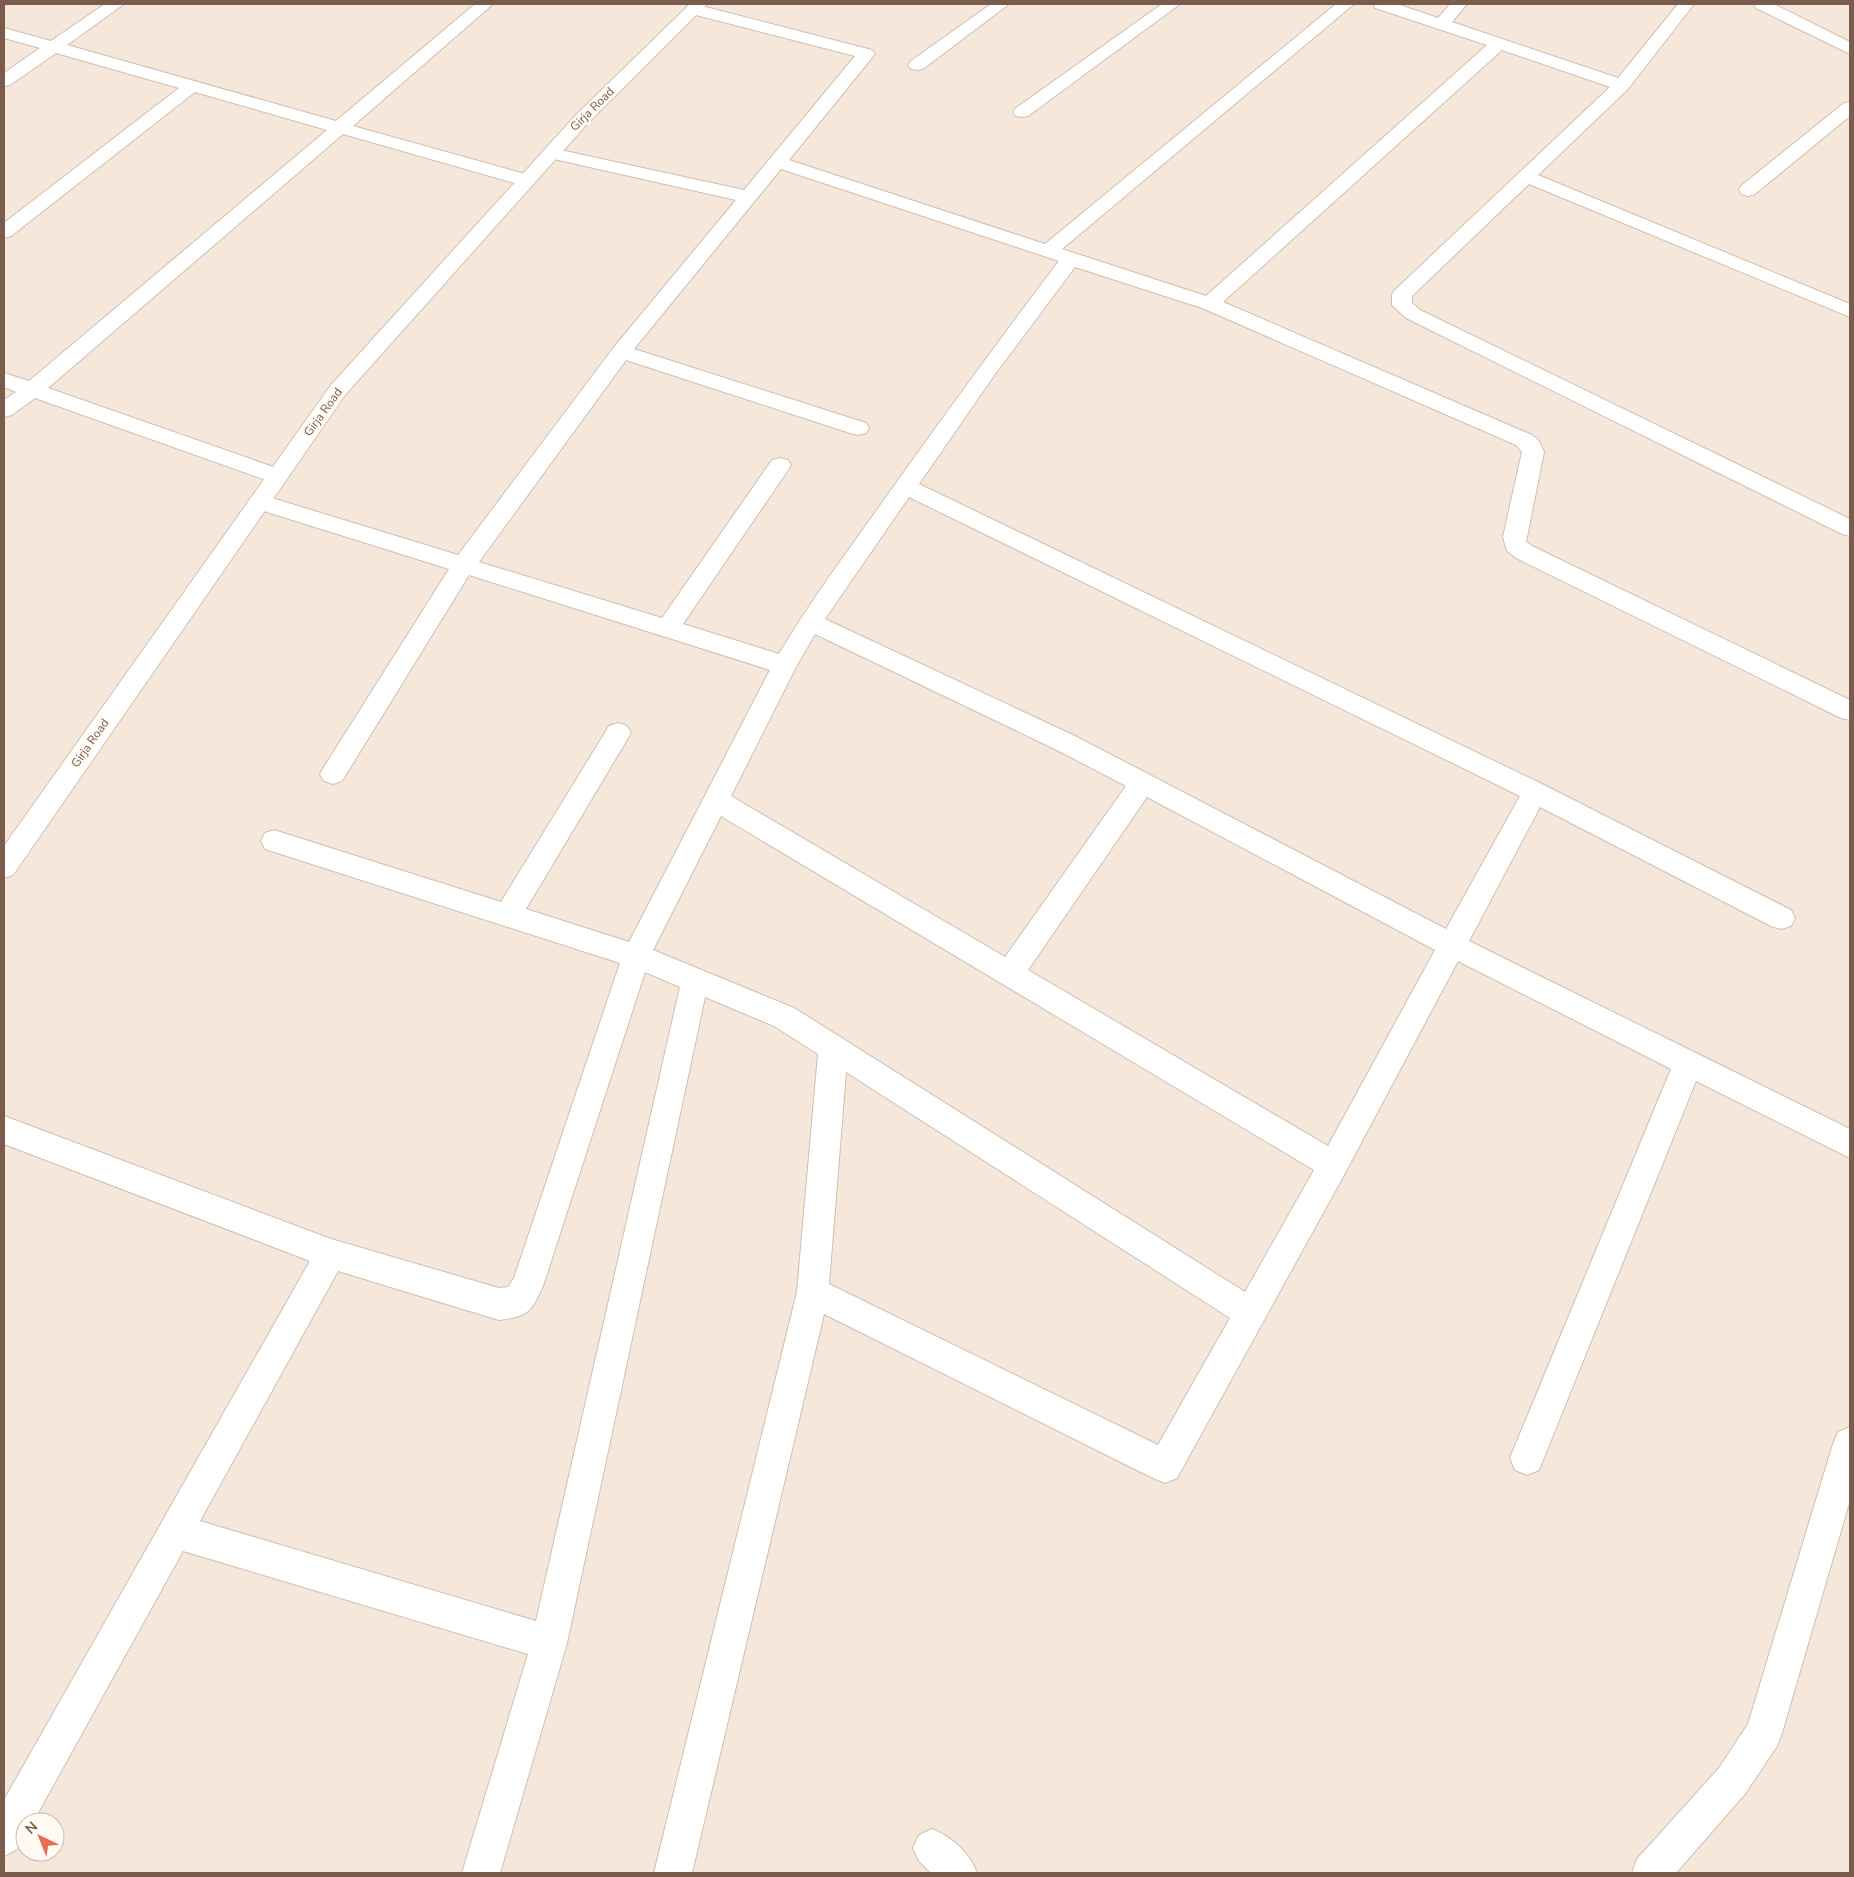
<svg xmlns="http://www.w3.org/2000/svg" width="1854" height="1877" viewBox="0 0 1854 1877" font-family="'Nunito Sans',sans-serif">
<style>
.residential{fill:#f5e8da;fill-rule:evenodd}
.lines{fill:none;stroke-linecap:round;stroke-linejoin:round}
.minor-casing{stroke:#d1beb0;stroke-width:2}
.tertiary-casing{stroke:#d1beb0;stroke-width:2}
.secondary-casing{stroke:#d6c0b0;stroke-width:2}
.minor{fill:#fff;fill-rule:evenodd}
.tertiary{fill:#fff;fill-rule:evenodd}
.secondary{fill:#fff;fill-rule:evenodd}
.labels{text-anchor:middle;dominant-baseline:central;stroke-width:5;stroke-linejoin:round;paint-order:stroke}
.far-street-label{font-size:12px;fill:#7a5c4d;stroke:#fffaf3}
</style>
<rect width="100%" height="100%" fill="#fdf6ec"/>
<!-- residential -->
<path class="residential" d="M4 4H1850V1873H4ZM25 1822H55V1852H25Z"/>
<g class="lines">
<!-- minor casing -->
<g class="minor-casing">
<g id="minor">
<polygon points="105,4 124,4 67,45 336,121 475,4 493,4 353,126 532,176 534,180 532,184 525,186 343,134 48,388 285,471 288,476 285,481 277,484 269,481 35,398 12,415 4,417 4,400 16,392 4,387 4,373 29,381 327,130 195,92 11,236 4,238 4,223 179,88 56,53 10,85 4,86 4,73 40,48 4,38 4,28 51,41"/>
<path d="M694 4 872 50 875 54 789 160 1045 244 1336 4H1354L1062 249 1206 296 1487 45 1375 8 1373 4H1397L1438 18 1450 4H1467L1452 22 1618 78 1678 4H1694L1628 89 1538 175 1850 304V317L1529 184 1412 296V303L1420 310 1850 519V536L1842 534 1406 318 1392 305V294L1395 290 1610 87 1502 50 1223 302 1532 435 1539 441 1544 452 1526 542 1532 546 1850 700V720L1841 718 1516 558 1507 551 1503 537 1522 452 1516 445 1202 308 1075 267 993 377 919 484 1544 785 1791 910 1795 918 1791 926 1781 929 1771 926 1540 807 1469 941 1850 1129V1158L1696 1081 1539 1470 1527 1475 1515 1470 1510 1458 1671 1069 1458 961 1344 1175 1177 1478 1165 1483 1153 1478 824 1314 692 1873H654L797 1292 818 1054 774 1026 705 997 567 1643 500 1873H462L528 1654 183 1551 33 1822H25C25 1842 23 1848 4 1856V1800L310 1261 4 1144V1116L331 1239 499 1288 508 1287 514 1278 620 963 265 849 261 841 265 833 274 830 501 902 609 726 618 723 627 726 631 733 526 909 629 942 770 670 469 575 342 781 333 784 324 781 320 774 324 767 449 569 251 507 248 502 251 497 259 494 458 555 614 347 736 200 545 157 542 153 545 149 551 148 744 190 855 56 688 13 686 9 688 5ZM781 169 1059 261C999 340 941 420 884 500 848 551 811 600 779 654L683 624 788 470 791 465 788 460 780 458 772 460 662 618 479 562 626 360 850 433 858 435 866 433 869 428 866 423 634 349ZM909 497 1520 796 1446 929 1077 737 825 619ZM815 634 1059 751 1126 786 1005 957 731 796 796 667ZM1147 797 1435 950 1328 1146 1028 970ZM721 816 1314 1170 1245 1292 794 1008 653 950ZM645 972 680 987 536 1621 200 1521 338 1271 499 1320C528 1316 531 1313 543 1286ZM846 1072 1230 1318 1158 1445 829 1284Z"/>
<polygon points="991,4 1009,4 923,69 917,70 911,69 908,65 911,61"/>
<polygon points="1162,4 1180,4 1028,116 1022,117 1016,116 1013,112 1016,108"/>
<polygon points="1850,102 1850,116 1755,194 1748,196 1741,194 1739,190 1741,186 1844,103"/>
<polygon points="1850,1427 1850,1500 1782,1733 1777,1746 1745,1794 1676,1873 1632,1873 1637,1859 1719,1768 1748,1724 1833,1444 1838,1432"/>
<path d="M932 1829C952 1837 970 1853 977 1873H931L919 1861 913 1848 919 1835Z"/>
</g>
</g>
<!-- tertiary casing -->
<g class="tertiary-casing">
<polygon id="tertiary" points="1754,4 1774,4 1850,42 1850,54 1756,8"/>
</g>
<!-- secondary casing -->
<g class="secondary-casing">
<polygon id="secondary" points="690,4 707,4 588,123 345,395 13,875 4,878 4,846 331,385 576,115"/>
</g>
<!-- minor -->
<use href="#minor" class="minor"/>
<!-- tertiary -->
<use href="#tertiary" class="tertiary"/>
<!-- secondary -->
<use href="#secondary" class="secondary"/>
</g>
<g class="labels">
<!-- far-street labels -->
<g class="far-street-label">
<text transform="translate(592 109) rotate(-45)">Girja Road</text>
<text transform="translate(323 412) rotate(-54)">Girja Road</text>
<text transform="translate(90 743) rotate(-55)">Girja Road</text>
</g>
</g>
<!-- border -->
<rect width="1854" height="1877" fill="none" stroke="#7a5c4d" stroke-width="10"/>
<!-- north arrow -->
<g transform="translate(40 1837) rotate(317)"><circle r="24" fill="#fffaf3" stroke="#cabbb1"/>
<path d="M0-4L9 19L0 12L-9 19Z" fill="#e76f51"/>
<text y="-8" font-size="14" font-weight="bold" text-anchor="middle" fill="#7a5c4d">N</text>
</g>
</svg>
